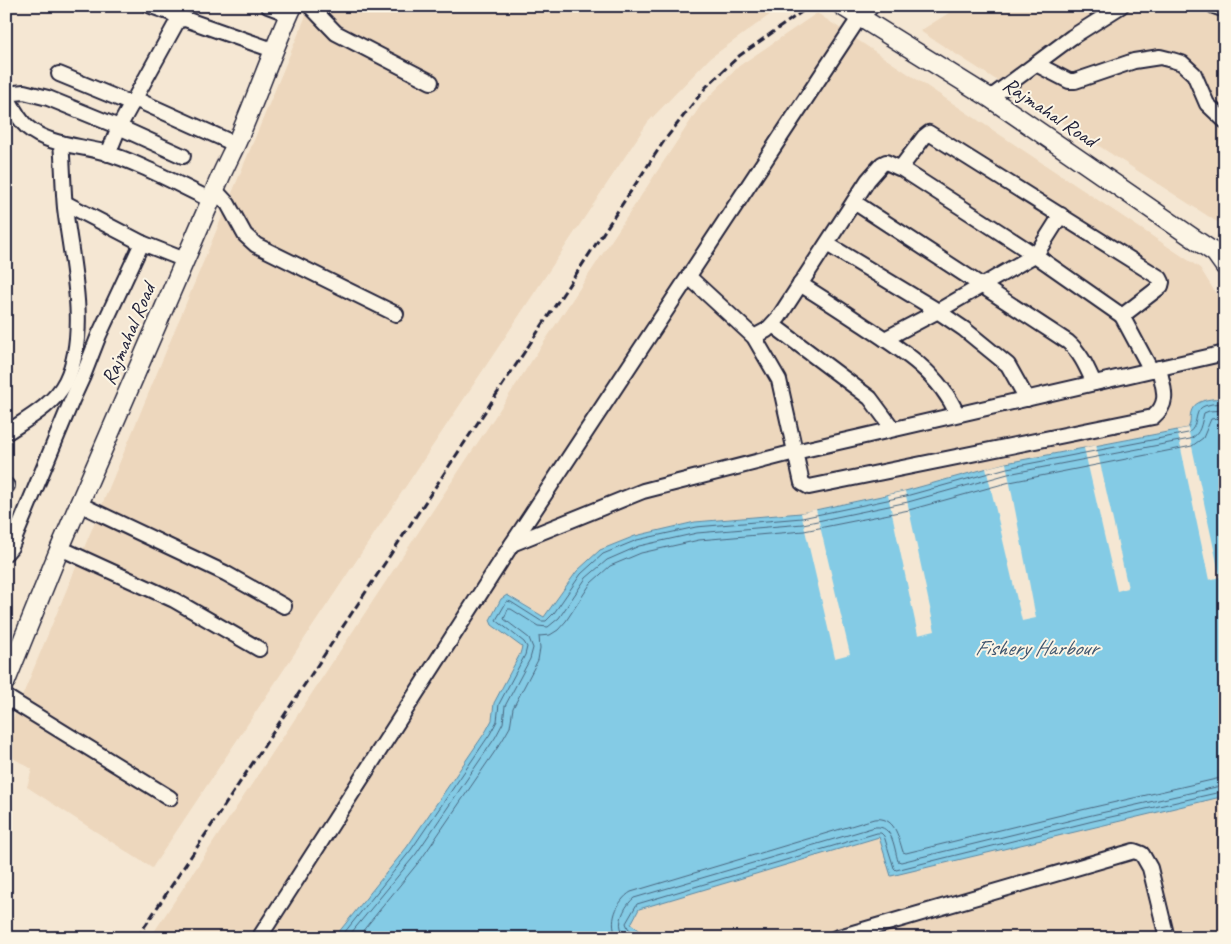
<svg xmlns="http://www.w3.org/2000/svg" width="1231" height="944" viewBox="0 0 1231 944" font-family="Caveat,sans-serif">
<style>
.built{fill:#edd7bd}
.water{fill:#84cbe5;stroke:#5d87a1}
.pier{fill:#f5e7d3}
.lines{fill:none;stroke-linecap:round;stroke-linejoin:round}
.shore{stroke:#49667f;stroke-width:1}
.minor-casing{stroke:#22223b;stroke-width:18}
.major-casing{stroke:#22223b;stroke-width:21}
.minor{stroke:#fcf5e5;stroke-width:14}
.major{stroke:#fcf5e5;stroke-width:18}
.rail{stroke:#22223b;stroke-width:3;stroke-dasharray:8 4;stroke-linecap:butt}
.labels{text-anchor:middle;dominant-baseline:central;stroke-width:4;stroke-linejoin:round;paint-order:stroke}
.street-label{font-size:21px;fill:#22223b;stroke:#fcf5e5}
.water-label{font-size:22px;font-style:italic;fill:#3f556e;stroke:#fcf5e5}
</style>
<rect width="100%" height="100%" fill="#f5e7d3"/>
<filter id="ink" filterUnits="userSpaceOnUse"><feTurbulence type="fractalNoise" baseFrequency=".02" numOctaves="2"/><feDisplacementMap in="SourceGraphic" scale="10" xChannelSelector="R" yChannelSelector="G"/><feConvolveMatrix kernelMatrix="1 2 1 2 8 2 1 2 1" color-interpolation-filters="sRGB"/></filter>
<g filter="url(#ink)">
<!-- built -->
<g class="built">
<polygon points="310,6 782,6 710,58 648,122 152,868 27,787 32,769 6,754 6,735"/>
<polygon points="960,6 1225,6 1225,227 920,31"/>
<polygon points="817,13 1200,268 1225,308 1225,398 1206,400 1191,411 1191,420 1188,428 1006,463 905,491 801,513 695,522 635,536 601,550 577,571 544,617 513,597 501,599 490,620 522,647 520,654 494,703 492,720 486,731 407,847 334,938 150,938 701,105 739,66"/>
<polygon points="1225,796 1225,938 638,938 642,931 631,924 639,909 879,837 891,876"/>
</g>
<!-- water -->
<path class="water" d="M1225 398V796L891 876 879 837 639 909 631 924 642 932 638 938H334L407 847 486 731 492 720 494 703 520 654 522 647 492 625 490 620 501 599 507 595 544 617 577 571 600 550 635 536 695 522 801 513 905 491 1006 463 1188 428C1192 420 1189 419 1191 412 1195 398 1214 399 1225 398Z"/>
<!-- pier -->
<g class="pier">
<polygon points="1188,428 1220,577 1209,580 1177,430"/>
<polygon points="1096,445 1128,588 1117,591 1084,448"/>
<polygon points="1006,463 1036,618 1022,621 986,468"/>
<polygon points="905,491 935,631 918,635 888,495"/>
<polygon points="816,509 850,654 835,658 801,513"/>
</g>
<g class="lines">
<!-- shore -->
<g class="shore">
<path d="M340 938 411 850 490 734 497 721 499 704 525 655 527 647 524 642 496 620 507 601 511 602 541 621H546L554 613 581 574 603 554 637 540 696 527 802 518 906 496 1007 468 1188 433C1201 425 1191 408 1208 405 1213 403 1219 404 1225 403"/>
<path d="M347 938 416 854 495 738 503 723 505 706 530 659 533 648 529 638 504 619 508 609H511L538 626 548 627 559 618 586 578 607 560 639 546 697 533 803 524 908 502 1008 474 1190 439C1201 434 1201 424 1204 413L1209 411 1225 410"/>
<polyline points="357,938 422,858 502,741 510,727 513,708 538,660 540,648 539,636 550,635 558,630 566,621 591,583 610,566 641,553 699,540 804,531 909,510 1010,482 1192,446 1203,438 1211,419 1225,417"/>
<path d="M618 938C607 924 617 900 631 892L874 819C895 816 898 836 903 852L906 853 1090 808 1225 777"/>
<path d="M628 938C626 935 622 932 621 928 618 919 627 903 634 898L875 827C893 825 894 848 898 861L901 862 1092 815 1225 785"/>
<polyline points="634,938 634,933 628,928 626,923 637,904 877,833 881,833 884,836 894,868 896,870 1093,821 1225,791"/>
</g>
<!-- minor casing -->
<g class="minor-casing">
<g id="minor">
<polyline points="151,6 171,13 181,19"/>
<polyline points="268,6 289,14"/>
<polyline points="310,6 336,33 431,82"/>
<polyline points="1214,6 1225,10"/>
<polyline points="1036,64 1069,81 1075,81 1134,61 1160,57 1172,60 1182,63 1194,74 1207,104 1225,121"/>
<polyline points="59,74 132,104"/>
<polyline points="6,94 24,92 48,98 119,127 183,156"/>
<path d="M6 95C12 106 18 119 27 127 48 145 77 145 103 152 138 162 177 184 211 200"/>
<polyline points="990,98 1072,37 1121,6"/>
<polyline points="135,99 235,144"/>
<polyline points="108,154 119,127 178,20 185,19 273,50"/>
<polyline points="899,167 1035,255 1118,313 1122,316 1151,370"/>
<polyline points="215,190 228,204 245,235 256,245 396,314"/>
<path d="M854 202 1068 342C1081 353 1087 368 1094 383"/>
<polyline points="65,203 142,243 185,260"/>
<polyline points="827,244 933,308 964,329 1008,365 1027,399"/>
<path d="M689 277 754 337 779 380 802 483 809 487 1153 417C1171 402 1163 388 1159 368"/>
<path d="M800 284C821 297 841 310 862 324 899 348 939 372 957 414"/>
<polyline points="773,325 870,398 893,429"/>
<polyline points="754,337 767,330 779,317 868,180 882,164 886,162 899,168 902,166 924,137 929,133 1160,278 1162,282 1161,286 1122,316"/>
<polyline points="885,339 938,311 1033,256 1037,253 1061,215"/>
<path d="M6 433C27 419 54 405 66 381 90 332 71 260 65 208 63 186 63 164 61 143"/>
<polyline points="6,485 7,486"/>
<polyline points="79,504 225,573 284,606"/>
<polyline points="512,544 643,491 795,452 1225,353"/>
<polyline points="60,548 174,600 259,649"/>
<polyline points="6,553 11,547 72,400 83,376 99,335 142,243"/>
<polyline points="6,697 170,798"/>
<polyline points="259,938 512,544 859,18 872,6"/>
<polyline points="836,938 1134,851 1142,854 1150,868 1167,938"/>
</g>
</g>
<!-- major casing -->
<g class="major-casing">
<g id="major">
<polyline points="842,6 990,98 1215,253 1225,267"/>
<path d="M6 681 60 548 211 200C218 180 227 163 236 144 256 99 272 51 293 6"/>
</g>
</g>
<!-- minor -->
<use href="#minor" class="minor"/>
<!-- major -->
<use href="#major" class="major"/>
<!-- rail -->
<polyline class="rail" points="137,938 664,141 706,87 739,56 810,6"/>
</g>
</g>
<g class="labels">
<!-- street labels -->
<g class="street-label">
<text transform="translate(1050 112) rotate(34)">Rajmahal Road</text>
<text transform="translate(128 334) rotate(-67)">Rajmahal Road</text>
</g>
<!-- water labels -->
<g class="water-label">
<text x="1036" y="648">Fishery Harbour</text>
</g>
</g>
<!-- margin -->
<rect width="1231" height="944" fill="none" stroke="#fcf5e5" stroke-width="25"/>
<rect x="12" y="12" width="1206" height="919" fill="none" stroke="#22223b" stroke-width="2" filter="url(#ink)"/>
</svg>
